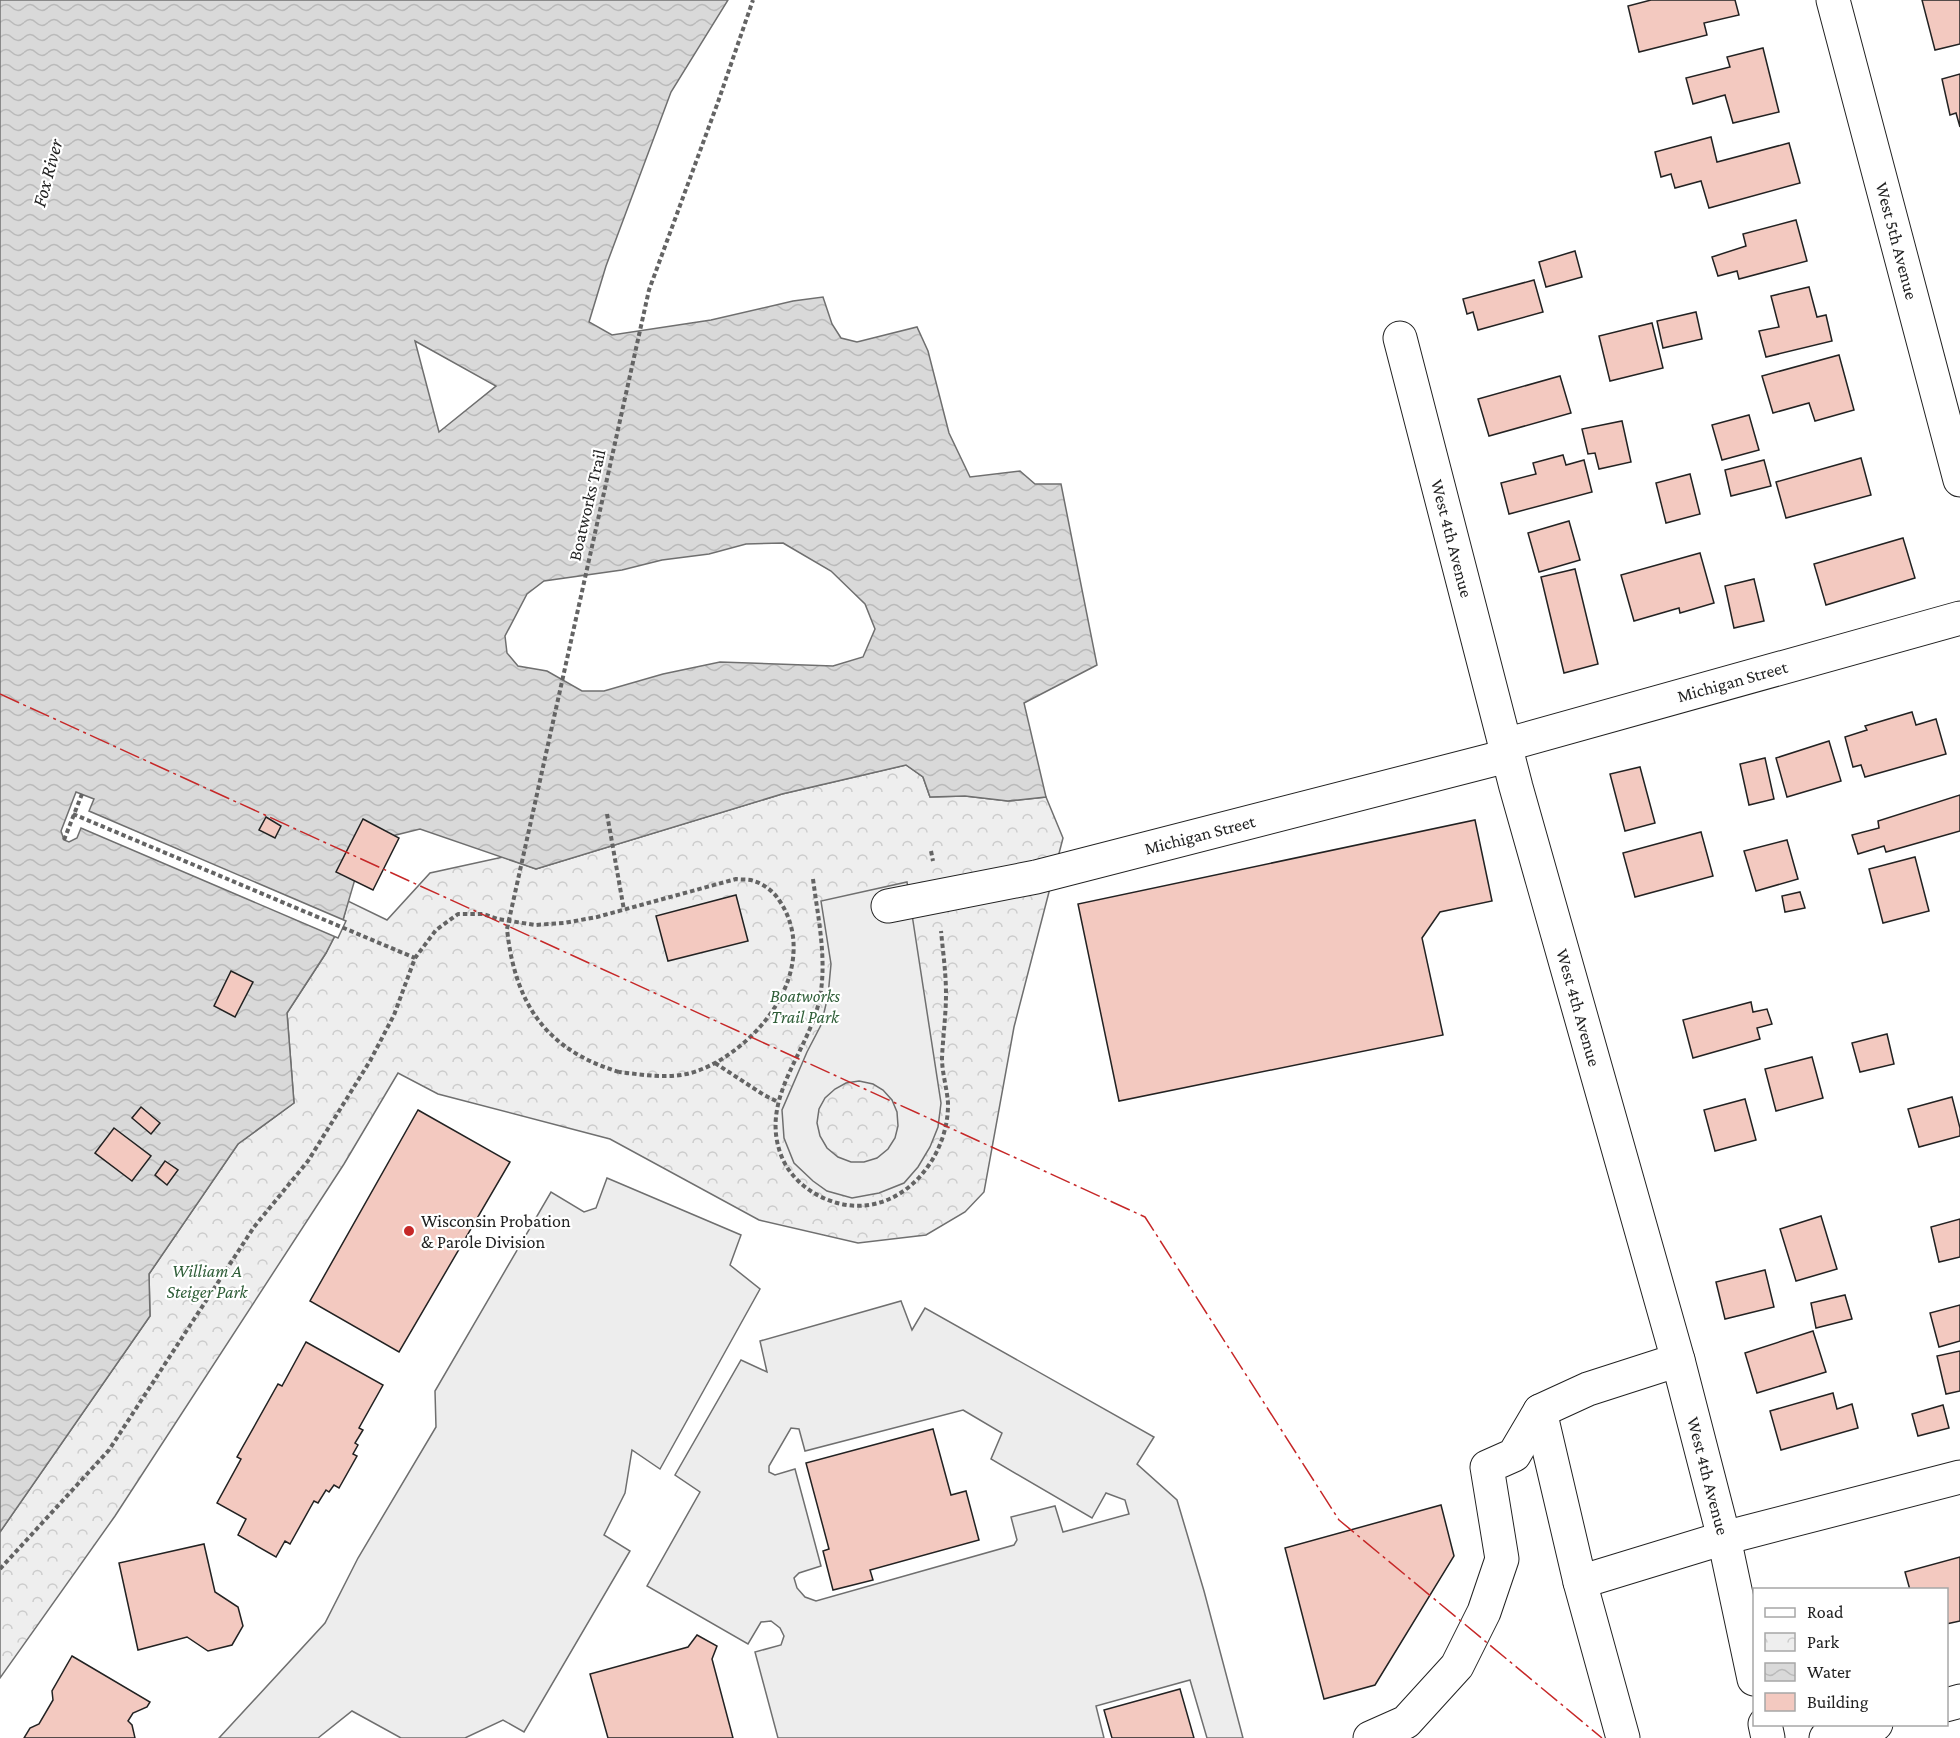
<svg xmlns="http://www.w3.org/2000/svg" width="1960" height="1738" viewBox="0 0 1960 1738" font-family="'Crimson Pro',serif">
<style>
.park{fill:url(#park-crowns);stroke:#6f6f6f;stroke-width:1.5}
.parking{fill:#ededed;stroke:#6f6f6f;stroke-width:1.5;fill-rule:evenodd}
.water{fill:url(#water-waves);stroke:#6f6f6f;stroke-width:1.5;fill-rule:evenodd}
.pier{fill:#fff;stroke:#6f6f6f;stroke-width:1.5}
.building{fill:#f3c9c0;stroke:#222;stroke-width:1.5}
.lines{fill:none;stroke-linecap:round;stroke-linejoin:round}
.minor-casing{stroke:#222;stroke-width:35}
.major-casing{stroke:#222;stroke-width:35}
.path{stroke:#646464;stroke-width:4;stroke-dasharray:4.5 3;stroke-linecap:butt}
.minor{stroke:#fff;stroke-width:33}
.major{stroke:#fff;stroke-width:33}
.path-bridge{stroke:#646464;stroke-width:4;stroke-dasharray:4.5 3;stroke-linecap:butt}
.power{stroke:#c62828;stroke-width:1.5;stroke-dasharray:21 4.5 3 4.5;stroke-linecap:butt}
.poi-dot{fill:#c62828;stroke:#fff;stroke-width:2}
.labels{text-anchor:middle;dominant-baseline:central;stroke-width:4.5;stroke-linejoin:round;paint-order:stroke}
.street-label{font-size:18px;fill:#222;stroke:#fff}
.park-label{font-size:18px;font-style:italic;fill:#2f5e38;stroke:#fff}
.poi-label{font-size:18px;fill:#222;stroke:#fff;text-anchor:start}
.water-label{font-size:20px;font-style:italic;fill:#222;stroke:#fff}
</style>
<defs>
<pattern id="park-crowns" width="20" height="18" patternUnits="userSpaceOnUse" patternTransform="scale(1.5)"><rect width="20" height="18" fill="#eee"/><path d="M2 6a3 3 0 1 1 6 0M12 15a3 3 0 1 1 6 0" fill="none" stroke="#ccc"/></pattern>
<pattern id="water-waves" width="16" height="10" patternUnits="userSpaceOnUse" patternTransform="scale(1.5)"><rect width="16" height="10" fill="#d9d9d9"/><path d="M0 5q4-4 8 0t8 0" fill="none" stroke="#bababa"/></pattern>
</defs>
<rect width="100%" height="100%" fill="#fff"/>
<!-- park -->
<polygon class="park" points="906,765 923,777 930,797 965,796 1008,801 1046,797 1063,838 1014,1027 984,1192 965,1212 926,1235 858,1243 759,1220 610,1139 438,1094 398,1073 344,1164 115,1516 0,1678 0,1532 150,1316 149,1274 238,1144 294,1103 287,1013 326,953 343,920 348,901 387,920 430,873 503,857 536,869 782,794"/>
<!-- parking -->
<g class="parking">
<path d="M907 882 941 1103 938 1127 930 1147 918 1167 904 1183 879 1193 852 1198 827 1191 813 1181 794 1163 784 1138 782 1110 807 1052 821 1025 828 996 831 964 821 901ZM859 1081 873 1084 883 1090 892 1100 897 1112 898 1126 895 1138 888 1149 877 1158 864 1162H851L838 1157 827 1148 820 1136 817 1123 819 1109 825 1098 835 1089 846 1083Z"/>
<polygon points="607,1178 741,1235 730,1265 760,1289 660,1469 632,1450 625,1493 604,1535 630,1551 524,1732 503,1720 465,1738 401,1738 352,1711 318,1738 219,1738 325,1623 358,1558 436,1427 435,1391 551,1192 584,1212 596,1208"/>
<path d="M901 1301 912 1330 925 1308 1154 1437 1137 1464 1177 1500 1204 1591 1243 1738H1207L1190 1680 1096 1706 1104 1738H778L755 1652 781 1645 784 1636 780 1628 771 1621 761 1622 748 1644 647 1586 700 1492 675 1475 741 1360 767 1372 760 1341ZM963 1410 1002 1433 991 1459 1092 1518 1106 1493 1125 1500 1129 1514 1063 1532 1055 1506 1011 1517 1017 1540 1014 1545 816 1601 805 1597 797 1588 794 1578 799 1573 821 1566 795 1469 775 1475 769 1472V1466L791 1428 799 1429 805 1451Z"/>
</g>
<!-- water -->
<path class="water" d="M0 0H728L671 92 606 266 589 322 612 335 711 320 793 301 823 297 832 324 841 338 857 342 917 327 928 351 949 433 970 477 1020 471 1035 484H1061L1097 665 1024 703 1046 797 1008 801 965 796 930 797 923 777 906 765 782 794 536 869 420 829 392 836 355 879 343 920 326 953 287 1013 294 1103 238 1144 149 1274 150 1316 0 1532ZM415 341 496 386 439 432ZM783 543 831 571 865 604 875 629 863 657 833 666 720 662 663 674 604 691H582L547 671 518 666 507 653 505 636 527 594 544 581 622 570 662 560 709 554 746 544Z"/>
<!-- pier -->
<polygon class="pier" points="76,792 94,799 89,811 346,921 338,938 81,828 77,838 69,842 64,840 61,831"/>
<!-- building -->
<g class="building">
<polygon points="1651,0 1735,0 1739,15 1704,23 1707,35 1639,52 1628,6"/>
<polygon points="1922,0 1960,0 1960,44 1935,50"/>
<polygon points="1763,48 1779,112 1733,123 1725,95 1693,104 1686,78 1730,67 1727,57"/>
<polygon points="1960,74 1960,127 1956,113 1950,115 1942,79"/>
<polygon points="1711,137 1717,162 1789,143 1800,183 1709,208 1701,181 1675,188 1671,174 1661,177 1655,152"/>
<polygon points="1796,220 1807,261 1739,279 1737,271 1718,276 1712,257 1746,246 1743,234"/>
<polygon points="1575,251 1582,277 1546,287 1539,262"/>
<polygon points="1534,280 1543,312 1478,330 1473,312 1467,314 1463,299"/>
<polygon points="1809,287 1817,317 1826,315 1832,341 1766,357 1759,331 1779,327 1771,296"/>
<polygon points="1696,312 1702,339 1663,348 1657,321"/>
<polygon points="1652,323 1663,368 1610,381 1599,336"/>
<polygon points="1839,355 1854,410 1815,421 1809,403 1773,413 1762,376"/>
<polygon points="1560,376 1571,413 1489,436 1478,399"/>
<polygon points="1749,415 1759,450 1722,460 1712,425"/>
<polygon points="1622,421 1631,462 1599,469 1595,453 1588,454 1582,429"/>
<polygon points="1563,455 1566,465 1584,460 1592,492 1509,514 1501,483 1536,474 1533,463"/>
<polygon points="1861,458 1871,495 1786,518 1776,482"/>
<polygon points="1764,460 1771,486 1731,496 1725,470"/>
<polygon points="1690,474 1700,514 1666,523 1656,483"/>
<polygon points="1569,521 1580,560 1539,572 1528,533"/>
<polygon points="1903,538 1915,578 1826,605 1814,564"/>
<polygon points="1700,553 1714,603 1680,613 1679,608 1634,621 1621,575"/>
<polygon points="1575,569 1598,664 1564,673 1541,577"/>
<polygon points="1754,579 1764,621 1734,628 1725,586"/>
<polygon points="1912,712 1916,725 1936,719 1946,754 1865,777 1861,765 1853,767 1845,737 1867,730 1865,726"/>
<polygon points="1829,741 1841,781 1787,797 1776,758"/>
<polygon points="1765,758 1774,799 1749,805 1740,764"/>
<polygon points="1640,767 1655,823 1625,831 1610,774"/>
<polygon points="1960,795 1960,831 1886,852 1884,846 1858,854 1852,835 1879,828 1878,821"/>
<polygon points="266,817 281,826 275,838 259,830"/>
<polygon points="363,819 399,838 373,890 336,872"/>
<polygon points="1475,820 1492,901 1440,912 1422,938 1443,1035 1119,1101 1078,904"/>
<polygon points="1701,832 1713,876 1635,897 1623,853"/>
<polygon points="1787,840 1798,879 1756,891 1744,851"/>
<polygon points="1915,857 1929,911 1883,923 1869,869"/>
<polygon points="1800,892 1805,908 1785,912 1782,896"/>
<polygon points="736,895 748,941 668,961 656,916"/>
<polygon points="231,971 253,982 235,1017 214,1006"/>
<polygon points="1751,1002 1753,1012 1767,1009 1772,1024 1757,1028 1760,1039 1693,1058 1683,1020"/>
<polygon points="1887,1034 1894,1064 1860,1072 1852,1043"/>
<polygon points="1812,1057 1823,1098 1776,1111 1765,1069"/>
<polygon points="1952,1097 1960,1128 1960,1136 1919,1147 1908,1109"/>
<polygon points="1745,1099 1756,1140 1715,1151 1704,1110"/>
<polygon points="141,1107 160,1123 151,1134 132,1118"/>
<polygon points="418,1110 510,1162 399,1352 310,1301"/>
<polygon points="114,1128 151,1156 132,1181 95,1153"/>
<polygon points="165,1161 178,1170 167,1185 155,1175"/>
<polygon points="1821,1216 1837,1269 1796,1281 1780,1229"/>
<polygon points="1960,1219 1960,1257 1939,1262 1931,1227"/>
<polygon points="1765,1270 1774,1307 1725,1319 1716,1282"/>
<polygon points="1845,1295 1852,1319 1816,1328 1811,1303"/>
<polygon points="1960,1305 1960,1341 1939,1347 1930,1313"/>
<polygon points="1813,1331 1826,1372 1757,1393 1745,1353"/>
<polygon points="306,1342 383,1385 359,1428 363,1430 355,1443 358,1445 353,1454 357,1456 339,1488 334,1485 329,1492 326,1490 318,1503 314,1501 290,1544 285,1541 276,1557 238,1535 246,1519 217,1503 241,1459 237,1457 278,1384 282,1386"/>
<polygon points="1960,1351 1960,1391 1946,1394 1937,1356"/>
<polygon points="1833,1393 1837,1409 1852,1404 1858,1428 1781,1450 1770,1411"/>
<polygon points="1943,1405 1949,1428 1918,1436 1912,1414"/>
<polygon points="933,1429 951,1495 966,1491 979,1540 870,1570 873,1580 833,1590 823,1551 829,1549 806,1463"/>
<polygon points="1441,1505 1454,1556 1375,1685 1324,1699 1285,1548"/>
<polygon points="204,1544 215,1592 238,1607 243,1626 232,1645 208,1651 187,1637 138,1650 119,1563"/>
<polygon points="1960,1557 1960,1621 1946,1624 1946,1590 1910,1590 1905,1572"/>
<polygon points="697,1635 717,1646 712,1659 733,1738 608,1738 590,1674 688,1647"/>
<polygon points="72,1656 150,1702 147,1707 133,1713 128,1721 132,1725 135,1738 24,1738 30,1728 39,1724 53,1700 52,1691"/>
<polygon points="1180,1689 1194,1738 1112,1738 1104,1710"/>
</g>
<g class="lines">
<!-- minor casing -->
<g class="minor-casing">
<g id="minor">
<path id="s1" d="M1833 0 1960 480"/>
<path id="s2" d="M1400 338 1516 787 1678 1360 1724 1538 1754 1679"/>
<path id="s3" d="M1505 745 1960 618"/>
<path id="s4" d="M888 906 1036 877 1507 756"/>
<polyline points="1540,1411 1580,1582 1623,1738"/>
<polyline points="1580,1582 1724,1538 1960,1477"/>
<polyline points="1765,1724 1768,1738"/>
<polyline points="1370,1738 1406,1722 1457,1666 1484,1612 1502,1559 1487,1467 1514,1455 1540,1411 1588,1389 1678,1360"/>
</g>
</g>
<!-- major casing -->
<g class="major-casing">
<g id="major">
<polyline points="1946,1705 1960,1701"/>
<polyline points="1826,1738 1876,1724"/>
</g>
</g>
<!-- path -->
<g class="path">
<polyline points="718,102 753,0"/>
<polyline points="73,814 415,958"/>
<polyline points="607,814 624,910"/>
<polyline points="64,840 82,794"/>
<polyline points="931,851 933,861"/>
<path d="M813 879C818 918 827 958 820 997 810 1051 759 1097 781 1155 791 1182 819 1201 847 1205 904 1213 949 1157 948 1103 947 1088 942 1073 942 1058 943 1036 946 1015 946 994 946 973 943 952 941 931"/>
<polyline points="715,1063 764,1095 778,1102"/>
<path d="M0 1569 109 1450 254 1227 308 1161 370 1061 394 1015 415 958 436 930 458 914H483L498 919 535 925 564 923 597 917 736 879C742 880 749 879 754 881 764 884 774 892 779 900 800 930 797 969 779 1000 763 1030 729 1060 697 1071 672 1080 645 1075 619 1072"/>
</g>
<!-- minor -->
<use href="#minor" class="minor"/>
<!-- major -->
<use href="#major" class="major"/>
<!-- path-bridge -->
<path class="path-bridge" d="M619 1072C546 1050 515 1004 507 929L649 290 718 102"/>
<!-- power -->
<polyline class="power" points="0,694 1145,1217 1339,1520 1602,1738"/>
</g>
<!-- markers -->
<circle class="poi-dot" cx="409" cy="1231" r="6"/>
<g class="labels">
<!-- street labels -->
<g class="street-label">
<text stroke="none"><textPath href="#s1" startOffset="249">West 5th Avenue</textPath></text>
<text transform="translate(587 505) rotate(-77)">Boatworks Trail</text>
<text stroke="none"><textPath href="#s2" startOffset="207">West 4th Avenue</textPath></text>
<text stroke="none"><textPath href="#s3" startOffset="236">Michigan Street</textPath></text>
<text stroke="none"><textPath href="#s4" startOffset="320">Michigan Street</textPath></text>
<text stroke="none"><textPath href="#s2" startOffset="693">West 4th Avenue</textPath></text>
<text stroke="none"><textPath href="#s2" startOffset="1179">West 4th Avenue</textPath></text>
</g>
<!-- park labels -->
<g class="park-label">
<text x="805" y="996">Boatworks<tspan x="805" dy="21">Trail Park</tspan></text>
<text x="207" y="1271">William A<tspan x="207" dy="21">Steiger Park</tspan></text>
</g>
<!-- poi labels -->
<g class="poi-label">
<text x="421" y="1221">Wisconsin Probation<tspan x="421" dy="21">&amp; Parole Division</tspan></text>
</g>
<!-- water labels -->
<g class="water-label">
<text transform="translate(47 173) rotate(-75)">Fox River</text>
</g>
</g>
<!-- legend -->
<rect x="1753" y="1588" width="195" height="138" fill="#ffffff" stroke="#a7a7a7" stroke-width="1.5"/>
<rect x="1765" y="1608" width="30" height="9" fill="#ffffff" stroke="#a7a7a7" stroke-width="1.5"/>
<text x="1807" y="1618" font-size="18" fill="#222222">Road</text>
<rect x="1765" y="1633" width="30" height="18" fill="url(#park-crowns)" stroke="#a7a7a7" stroke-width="1.5"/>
<text x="1807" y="1648" font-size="18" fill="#222222">Park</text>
<rect x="1765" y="1663" width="30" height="18" fill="url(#water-waves)" stroke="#a7a7a7" stroke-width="1.5"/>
<text x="1807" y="1678" font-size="18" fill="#222222">Water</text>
<rect x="1765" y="1693" width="30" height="18" fill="#f3c9c0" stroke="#a7a7a7" stroke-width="1.5"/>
<text x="1807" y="1708" font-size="18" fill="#222222">Building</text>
</svg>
